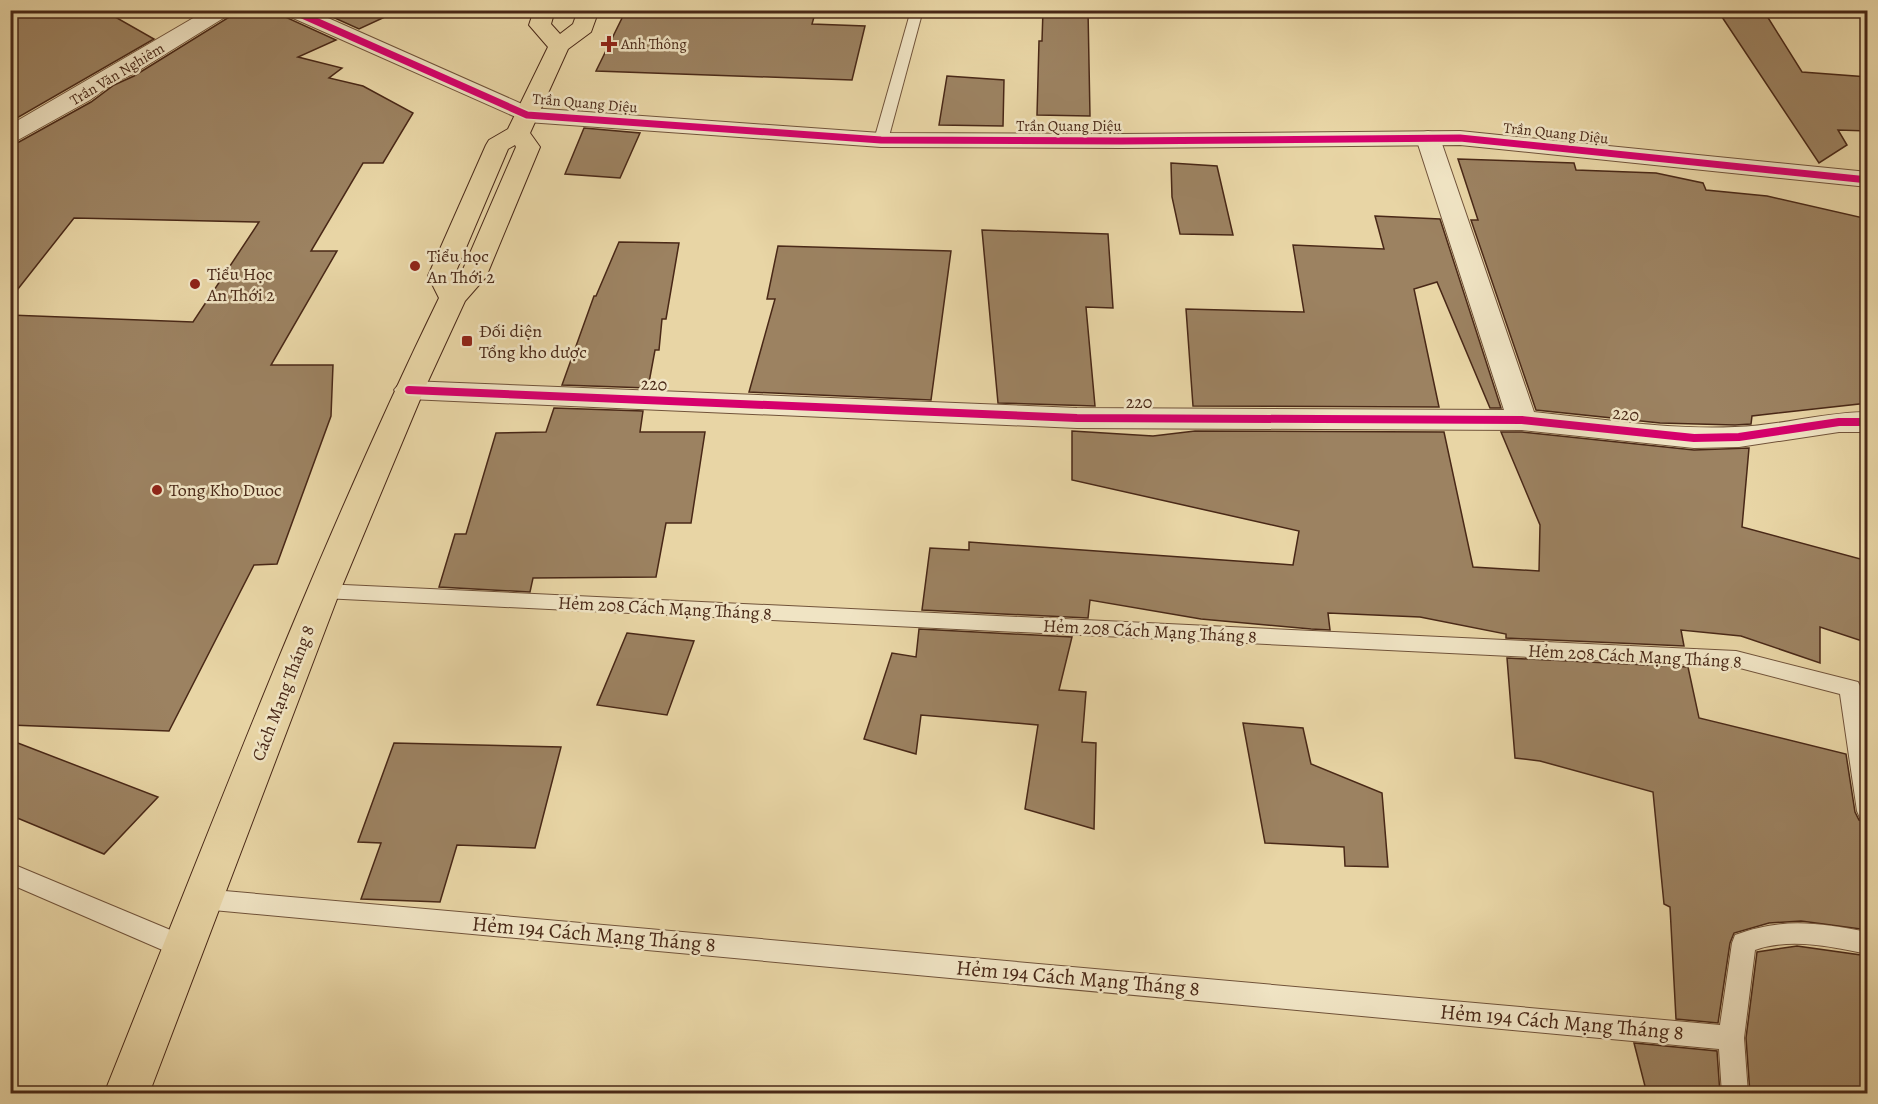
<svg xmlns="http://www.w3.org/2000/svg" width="1878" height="1104" viewBox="0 0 1878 1104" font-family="Alegreya,serif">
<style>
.building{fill:#9c8261;stroke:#492817;stroke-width:1.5}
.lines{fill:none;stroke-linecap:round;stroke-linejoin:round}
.service-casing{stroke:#71533a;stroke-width:2}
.minor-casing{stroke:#71533a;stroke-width:2}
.tertiary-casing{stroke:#71533a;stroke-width:2}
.trunk-casing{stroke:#492817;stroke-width:2}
.service{fill:#f0e4c4;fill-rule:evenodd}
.minor{fill:#f0e4c4;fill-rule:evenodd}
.tertiary{fill:#f0e4c4;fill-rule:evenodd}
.trunk{fill:#e8d5a5;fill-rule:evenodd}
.cycleway-far1-casing{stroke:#f0e4c4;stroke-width:10}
.cycleway-casing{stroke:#f0e4c4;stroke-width:12}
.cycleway-far1{stroke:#d6006c;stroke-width:7}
.cycleway{stroke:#d6006c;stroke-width:8}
.poi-dot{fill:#8f2418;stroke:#f0e4c4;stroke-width:2}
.labels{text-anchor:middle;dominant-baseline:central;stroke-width:5;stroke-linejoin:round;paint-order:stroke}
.far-poi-label{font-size:15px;fill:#492817;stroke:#f0e4c4;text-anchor:start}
.far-street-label{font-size:15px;fill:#492817;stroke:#f0e4c4}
.poi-label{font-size:18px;fill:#492817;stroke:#f0e4c4;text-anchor:start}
.street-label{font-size:18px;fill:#492817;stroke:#f0e4c4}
.near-street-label{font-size:21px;fill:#492817;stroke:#f0e4c4}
</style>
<rect width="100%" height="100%" fill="#e8d5a5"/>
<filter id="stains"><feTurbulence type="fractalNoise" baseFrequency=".00333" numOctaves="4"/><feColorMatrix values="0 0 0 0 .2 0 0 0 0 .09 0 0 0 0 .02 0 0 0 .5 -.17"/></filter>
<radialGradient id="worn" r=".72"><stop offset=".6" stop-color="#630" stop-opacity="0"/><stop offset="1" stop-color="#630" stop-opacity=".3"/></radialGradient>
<!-- building -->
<g class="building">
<polygon points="10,10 103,10 154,39 10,122"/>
<polygon points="235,10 279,10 283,16 336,40 298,57 342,68 329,78 363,86 413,113 383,163 363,163 311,251 337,251 271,365 333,365 331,416 277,564 254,565 169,731 10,725 10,315 193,322 259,222 74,218 10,299 10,144 19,142 91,102 114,85 134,76 231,16"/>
<polygon points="317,10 400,10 359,29"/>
<polygon points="626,10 816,10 812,24 865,26 852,80 596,71"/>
<polygon points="1043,10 1088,10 1090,116 1037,115 1039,41 1042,41"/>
<polygon points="1720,14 1767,16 1802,72 1868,77 1868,131 1838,130 1847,145 1819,163"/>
<polygon points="947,76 1004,80 1003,126 939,125"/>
<polygon points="584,128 640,133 620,178 565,174"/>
<polygon points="1458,159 1574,163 1576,170 1656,173 1703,183 1706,190 1767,196 1868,219 1868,403 1752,416 1751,424 1735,425 1660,423 1536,410 1471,220 1478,220"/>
<polygon points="1171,163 1217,166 1233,235 1180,234 1172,197"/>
<polygon points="1375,216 1440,219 1501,408 1490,408 1437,282 1414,289 1439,407 1193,406 1186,309 1304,312 1293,245 1384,249"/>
<polygon points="982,230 1108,234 1113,308 1086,307 1095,406 998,403"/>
<polygon points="619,242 679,243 666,319 662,319 659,350 655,350 648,388 562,385 594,296 596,296"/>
<polygon points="778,246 951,251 931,400 749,392 775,299 767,299"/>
<polygon points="554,408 643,411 640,432 705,432 691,523 666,523 656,577 533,578 530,592 439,587 455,534 466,534 496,433 546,432"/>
<polygon points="1072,431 1153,436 1195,431 1444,432 1473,567 1539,571 1540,525 1501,432 1522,432 1694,450 1749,448 1742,527 1868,561 1868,643 1820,627 1820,663 1741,636 1681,630 1684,646 1506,638 1506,634 1420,617 1328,613 1330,630 1311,629 1201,619 1090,600 1088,618 922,610 930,548 969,550 969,542 1293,565 1299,531 1072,480"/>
<polygon points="919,629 1072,637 1059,690 1086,692 1082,742 1096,743 1094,829 1025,809 1038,725 921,715 916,754 864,739 892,653 916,657"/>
<polygon points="627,633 694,641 667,715 597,705"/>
<polygon points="1507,658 1688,667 1699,718 1846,754 1855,812 1859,820 1868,822 1868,930 1801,921 1769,923 1734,933 1730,943 1718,1023 1676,1019 1670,907 1664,904 1653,792 1540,761 1515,758"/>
<polygon points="1243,723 1303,728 1311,764 1382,793 1388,867 1345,866 1344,847 1265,843"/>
<polygon points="10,740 158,797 104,854 10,815"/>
<polygon points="394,743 561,747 535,848 457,845 440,902 361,899 381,843 358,842"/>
<polygon points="1797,946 1868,956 1868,1094 1750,1094 1746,1038 1757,952"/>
<polygon points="1634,1043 1717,1051 1720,1094 1647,1094"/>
</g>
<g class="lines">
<!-- service casing -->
<g class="service-casing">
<g id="service">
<polygon points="911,10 923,10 888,140 881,144 874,140"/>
<polygon points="323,584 1736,651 1858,682 1861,688 1868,733 1868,820 1860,818 1857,811 1840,694 1736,667 323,598 316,596 313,591 316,586"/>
<polygon points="10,863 192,939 195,947 192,955 183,958 174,955 10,884"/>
<path d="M202 889 1720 1025 1732 943 1735 935C1785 917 1817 923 1868 932V954C1832 947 1791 937 1755 950L1744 1038 1748 1094H1722L1719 1049 202 909 194 906 190 899 194 892Z"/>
</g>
</g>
<!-- minor casing -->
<g class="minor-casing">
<g id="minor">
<polygon points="207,10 233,10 230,14 133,74 113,83 90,100 18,140 10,142 10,125"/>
<path d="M1428 131 1436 133 1440 138 1534 412C1601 419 1668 430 1735 427 1780 426 1823 412 1868 412V432H1839L1739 447 1694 448 1522 430 1077 428 409 399 399 396 394 390 399 384 409 381 1077 408 1504 410 1416 138 1420 133Z"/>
</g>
</g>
<!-- tertiary casing -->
<g class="tertiary-casing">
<polygon id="tertiary" points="281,10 310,10 531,108 881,133 1121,134 1460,131 1868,172 1868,187 1460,145 1121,148 881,147 527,122 284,14"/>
</g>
<!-- trunk casing -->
<g class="trunk-casing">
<path id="trunk" d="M534 10H555L551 24 560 34 573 24 578 10H599L591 32 568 49 530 133 540 147 486 277 465 301 424 390 340 591 149 1094H104C211 827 313 557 439 298L428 276 486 145 489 140 508 129 548 47 529 25ZM515 145 516 147 461 274 456 279 454 276 508 149Z"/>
</g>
<!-- service -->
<use href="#service" class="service"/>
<!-- minor -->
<use href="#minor" class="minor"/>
<!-- tertiary -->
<use href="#tertiary" class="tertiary"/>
<!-- trunk -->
<use href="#trunk" class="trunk"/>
<!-- cycleway-far1 casing -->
<g class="cycleway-far1-casing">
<polyline id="cycleway-far1" points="291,10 527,115 881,140 1121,141 1460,138 1868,180"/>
</g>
<!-- cycleway casing -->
<g class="cycleway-casing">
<polyline id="cycleway" points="409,390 1077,418 1522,420 1694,438 1739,437 1839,422 1868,422"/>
</g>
<!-- cycleway-far1 -->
<use href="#cycleway-far1" class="cycleway-far1"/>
<!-- cycleway -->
<use href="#cycleway" class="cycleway"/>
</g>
<!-- markers -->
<g class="poi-dot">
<path d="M606 35h6v6h6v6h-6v6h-6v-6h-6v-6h6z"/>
<circle cx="415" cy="266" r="6"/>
<circle cx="195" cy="284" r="6"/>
<rect x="461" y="335" width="12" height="12" rx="3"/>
<circle cx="157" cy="490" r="6"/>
</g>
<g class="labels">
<!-- far-poi labels -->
<g class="far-poi-label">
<text x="621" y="44">Anh Thông</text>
</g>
<!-- far-street labels -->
<g class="far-street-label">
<text transform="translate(117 74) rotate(-31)">Trần Văn Nghiêm</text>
<text transform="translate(585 103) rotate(5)">Trần Quang Diệu</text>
<text x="1069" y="126">Trần Quang Diệu</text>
<text transform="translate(1556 133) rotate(6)">Trần Quang Diệu</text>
</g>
<!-- poi labels -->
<g class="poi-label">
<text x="427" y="256">Tiểu học<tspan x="427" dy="21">An Thới 2</tspan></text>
<text x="207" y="274">Tiểu Học<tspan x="207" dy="21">An Thới 2</tspan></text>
<text x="479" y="331">Đối diện<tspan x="479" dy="21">Tổng kho dược</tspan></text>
<text x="169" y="490">Tong Kho Duoc</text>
</g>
<!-- street labels -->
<g class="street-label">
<text transform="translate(654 384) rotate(2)">220</text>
<text x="1139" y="402">220</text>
<text transform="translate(1626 414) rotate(6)">220</text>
<text transform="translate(665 608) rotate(3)">Hẻm 208 Cách Mạng Tháng 8</text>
<text transform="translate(1150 631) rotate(3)">Hẻm 208 Cách Mạng Tháng 8</text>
<text transform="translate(1635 656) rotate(3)">Hẻm 208 Cách Mạng Tháng 8</text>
<text transform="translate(283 693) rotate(-69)">Cách Mạng Tháng 8</text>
</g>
<!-- near-street labels -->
<g class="near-street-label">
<text transform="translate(594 934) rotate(5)">Hẻm 194 Cách Mạng Tháng 8</text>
<text transform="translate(1078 978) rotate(5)">Hẻm 194 Cách Mạng Tháng 8</text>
<text transform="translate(1562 1022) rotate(5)">Hẻm 194 Cách Mạng Tháng 8</text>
</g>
</g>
<!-- margin -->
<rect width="1878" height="1104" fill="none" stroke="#e8d5a5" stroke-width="36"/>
<rect x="12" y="12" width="1854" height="1080" fill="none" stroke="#492817" stroke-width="3"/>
<rect x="18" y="18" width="1842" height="1068" fill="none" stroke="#492817" stroke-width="1.5"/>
<rect width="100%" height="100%" filter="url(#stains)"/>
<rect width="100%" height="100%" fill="url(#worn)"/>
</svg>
